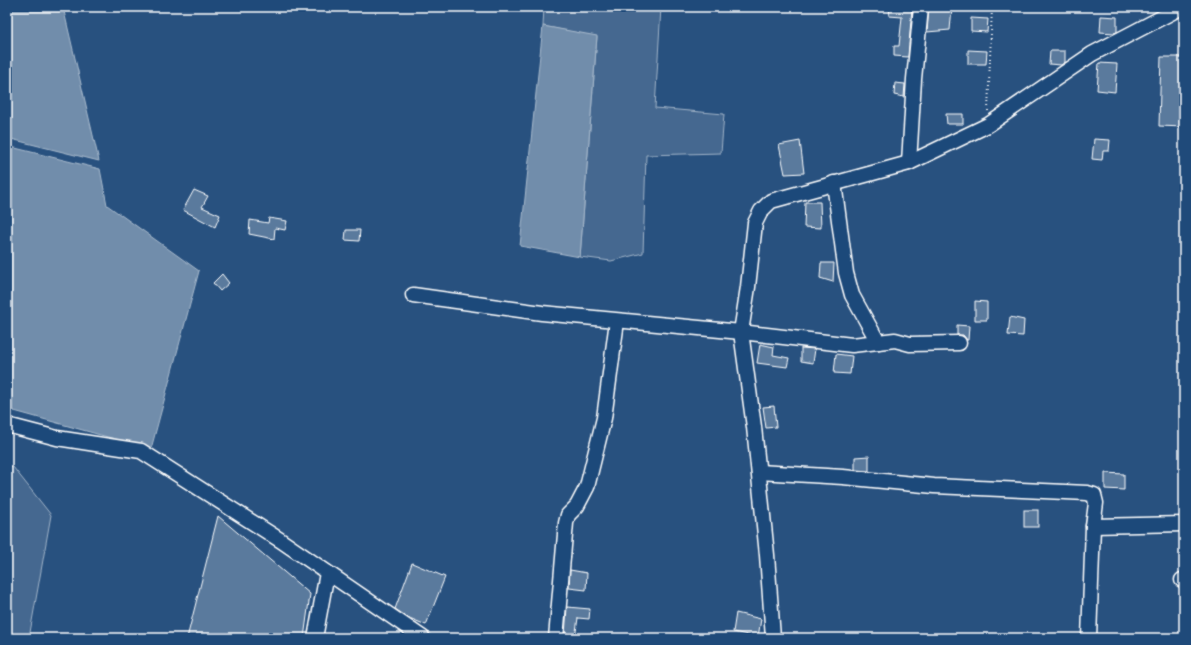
<svg xmlns="http://www.w3.org/2000/svg" width="1191" height="645" viewBox="0 0 1191 645" font-family="Mali,sans-serif">
<style>
.green{fill:#446890;stroke:#a2b4c8}
.water{fill:#718dab;stroke:#aabbcd}
.building{fill:#5a7a9d;stroke:#fff}
.lines{fill:none;stroke-linecap:round;stroke-linejoin:round}
.minor-casing{stroke:#fff;stroke-width:17}
.path{stroke:#fff;stroke-width:2;stroke-dasharray:1 3;stroke-linecap:butt}
.minor{stroke:#1f4a7a;stroke-width:14}
</style>
<rect width="100%" height="100%" fill="#28517f"/>
<filter id="ink" filterUnits="userSpaceOnUse"><feTurbulence type="fractalNoise" baseFrequency=".025" numOctaves="2"/><feDisplacementMap in="SourceGraphic" scale="8" xChannelSelector="R" yChannelSelector="G"/><feConvolveMatrix kernelMatrix="1 2 1 2 8 2 1 2 1" color-interpolation-filters="sRGB"/></filter>
<g filter="url(#ink)">
<!-- green -->
<g class="green">
<polygon points="544,7 661,7 655,108 724,114 721,153 646,155 643,253 611,261 580,257 597,37 543,26"/>
<polygon points="7,465 13,467 51,515 29,638 7,638"/>
</g>
<!-- water -->
<g class="water">
<polygon points="7,7 63,7 99,161 7,138"/>
<polygon points="543,26 597,36 580,257 520,246"/>
<polygon points="7,146 100,169 107,205 199,271 151,449 7,409"/>
</g>
<!-- building -->
<g class="building">
<polygon points="890,7 912,7 908,57 894,56 894,46 899,46 902,17 889,16"/>
<polygon points="929,7 952,7 950,30 927,32"/>
<polygon points="1101,16 1117,17 1117,32 1114,33 1100,32"/>
<polygon points="971,18 988,19 987,32 971,31"/>
<polygon points="968,50 987,51 986,64 968,64"/>
<polygon points="1050,51 1065,51 1065,62 1061,65 1049,64"/>
<polygon points="1161,57 1184,57 1184,127 1159,126"/>
<polygon points="1099,63 1117,64 1115,92 1097,90"/>
<polygon points="895,83 905,84 904,97 894,95"/>
<polygon points="946,114 963,114 963,124 947,124"/>
<polygon points="1094,139 1110,140 1109,151 1103,151 1102,160 1092,159"/>
<polygon points="800,141 804,173 785,174 779,145"/>
<polygon points="194,190 208,196 202,207 220,215 215,227 183,210"/>
<polygon points="805,202 820,202 821,228 804,227"/>
<polygon points="269,218 287,221 285,230 275,228 274,239 249,234 250,220 268,223"/>
<polygon points="346,230 360,230 359,241 345,240"/>
<polygon points="821,263 834,263 833,282 820,278"/>
<polygon points="222,274 229,283 220,291 213,283"/>
<polygon points="975,301 987,302 987,320 975,320"/>
<polygon points="1010,317 1024,320 1023,336 1008,335"/>
<polygon points="957,325 969,326 968,340 967,340 963,335 957,335"/>
<polygon points="760,344 774,347 773,355 789,358 787,367 757,363"/>
<polygon points="801,348 815,349 813,363 801,361"/>
<polygon points="836,354 852,356 850,374 834,373"/>
<polygon points="774,406 776,427 766,428 763,407"/>
<polygon points="869,456 869,471 855,470 855,457"/>
<polygon points="1105,473 1124,474 1124,490 1105,489"/>
<rect x="1024" y="510" width="14" height="17"/>
<polygon points="218,516 310,594 304,638 187,638"/>
<polygon points="412,563 445,577 426,625 407,617 395,609"/>
<polygon points="570,570 587,573 586,590 569,588"/>
<polygon points="567,607 590,609 589,619 578,618 575,638 565,636"/>
<polygon points="736,613 761,619 758,637 733,632"/>
</g>
<g class="lines">
<!-- minor casing -->
<g class="minor-casing">
<g id="minor">
<polyline points="909,163 914,79 921,7"/>
<polyline points="834,183 846,273 852,295 878,342"/>
<polyline points="413,295 542,313 741,332 852,345 895,340 910,344 959,343"/>
<polyline points="7,425 57,438 141,451 280,540 423,638"/>
<polyline points="759,472 843,477 934,486 1087,493 1094,495 1096,503 1093,526 1089,638"/>
<polyline points="1093,526 1184,524"/>
<polyline points="1182,580 1184,580"/>
<polyline points="315,638 327,573"/>
<polyline points="556,638 566,523 568,515 577,506 587,487 604,418 617,321"/>
<polyline points="773,638 767,555 754,427 741,332 748,287 755,223 761,211 771,201 909,163 988,125 1092,54 1182,7"/>
</g>
</g>
<!-- path -->
<g class="path">
<polyline points="988,111 992,7"/>
<polyline points="1181,535 1182,569"/>
<polyline points="1182,591 1183,638"/>
</g>
<!-- minor -->
<use href="#minor" class="minor"/>
</g>
</g>
<!-- margin -->
<rect width="1191" height="645" fill="none" stroke="#1f4a7a" stroke-width="24"/>
<rect x="12" y="12" width="1167" height="621" fill="none" stroke="#fff" stroke-width="1.5" filter="url(#ink)"/>
</svg>
